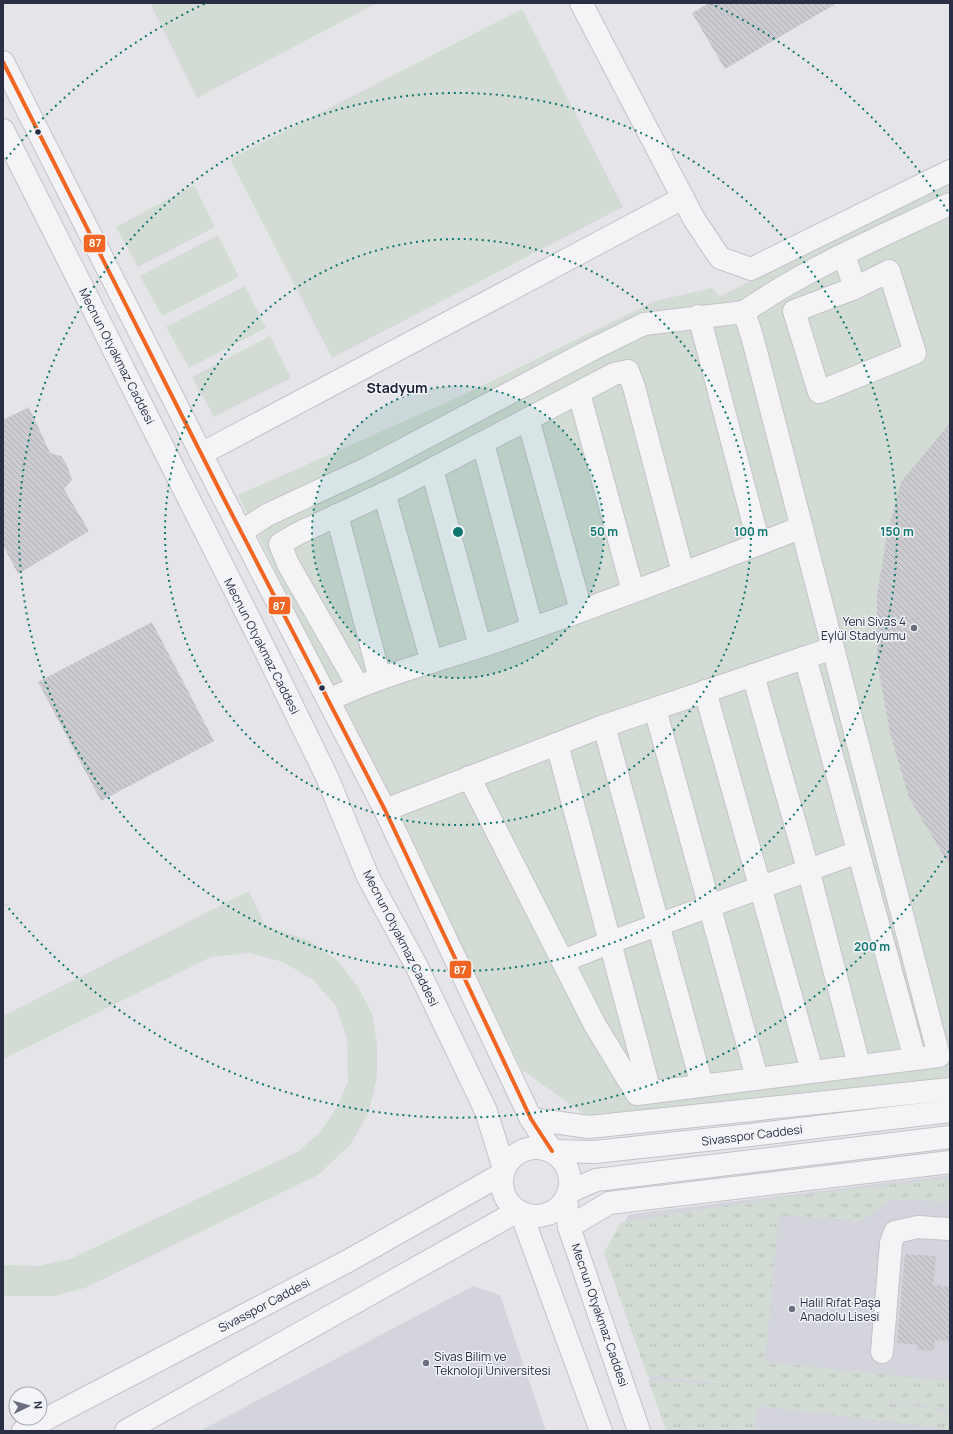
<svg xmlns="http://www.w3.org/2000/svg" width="953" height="1434" viewBox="0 0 953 1434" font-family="Manrope,sans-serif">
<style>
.built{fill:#d3d4dc}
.grass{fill:url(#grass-tufts)}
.garden{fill:#d3dcd4}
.building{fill:url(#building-back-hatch)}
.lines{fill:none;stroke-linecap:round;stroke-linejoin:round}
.minor-casing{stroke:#c3c3c7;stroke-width:24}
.minor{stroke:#f4f4f6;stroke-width:22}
.bus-1-casing{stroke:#f3f4f8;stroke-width:7}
.bus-1{stroke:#f26522;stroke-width:4}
.ring{fill:none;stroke:#0f766e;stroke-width:2;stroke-dasharray:2 4}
.bus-dot{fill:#2a2e44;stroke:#f3f4f8;stroke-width:1.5}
.poi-dot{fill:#6b6e7e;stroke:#f3f4f8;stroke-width:1.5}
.labels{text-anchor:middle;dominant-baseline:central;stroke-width:3;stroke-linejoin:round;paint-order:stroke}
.street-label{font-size:12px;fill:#2a2e44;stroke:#f3f4f8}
.poi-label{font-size:12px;fill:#2a2e44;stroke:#f3f4f8;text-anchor:start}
.quarter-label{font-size:14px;font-weight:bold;fill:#1c1f35;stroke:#f3f4f8}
.centre{fill:#0f766e;stroke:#f3f4f8;stroke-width:2}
.ring-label{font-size:12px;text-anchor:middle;font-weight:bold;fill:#0f766e;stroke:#f3f4f8;stroke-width:3;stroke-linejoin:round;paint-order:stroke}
.line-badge{stroke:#f3f4f8;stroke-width:1.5}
.badge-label{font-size:11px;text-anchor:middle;font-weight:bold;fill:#fff}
</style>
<defs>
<pattern id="grass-tufts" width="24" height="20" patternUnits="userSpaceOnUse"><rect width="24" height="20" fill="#d3dcd4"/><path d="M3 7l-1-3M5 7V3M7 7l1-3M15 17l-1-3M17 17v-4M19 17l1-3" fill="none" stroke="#b5bdb7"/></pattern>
<pattern id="building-back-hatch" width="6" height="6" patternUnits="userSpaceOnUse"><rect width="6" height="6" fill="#cbcbd0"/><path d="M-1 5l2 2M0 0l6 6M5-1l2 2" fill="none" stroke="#aeafb4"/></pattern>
</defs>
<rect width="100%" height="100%" fill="#e5e5e9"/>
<!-- built -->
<g class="built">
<polygon points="950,1175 950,1431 667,1431 608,1252 627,1217 631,1214"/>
<polygon points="473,1286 500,1295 546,1431 200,1431"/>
</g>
<!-- grass -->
<polygon class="grass" points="950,1178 950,1202 892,1199 861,1221 779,1215 765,1362 950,1381 950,1409 797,1392 950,1411 950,1431 943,1431 943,1428 757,1406 753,1431 666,1431 648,1380 733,1385 647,1375 604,1253 621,1222 777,1198"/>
<!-- garden -->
<g class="garden">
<polygon points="150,3 377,3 197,98"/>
<polygon points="522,9 623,207 332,358 230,159"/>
<polygon points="950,183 950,1084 598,1124 522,1070 238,495 463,395 655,301 712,288 720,296"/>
<polygon points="194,185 215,227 138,267 116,227"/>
<polygon points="218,235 239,277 162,316 140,276"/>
<polygon points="245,286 266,328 189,368 166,327"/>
<polygon points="270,336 291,378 214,417 192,377"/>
<polygon points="249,891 265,925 310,941 338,961 358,987 372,1014 377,1043 377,1077 369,1111 351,1144 318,1175 85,1288 54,1296 3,1296 3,1265 37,1266 70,1259 299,1151 321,1131 338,1105 348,1081 347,1038 336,1006 313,980 283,962 249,953 211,957 3,1059 3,1016"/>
</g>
<!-- building -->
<g class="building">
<polygon points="709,3 837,3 725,69 692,13"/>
<polygon points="29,407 50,453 61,456 67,465 72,480 64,489 89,531 18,574 3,545 3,420"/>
<polygon points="950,423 950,866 909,798 890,733 877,661 877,595 887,535 901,482"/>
<polygon points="152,622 214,741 101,801 38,682"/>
<polygon points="905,1254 936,1256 933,1285 950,1287 950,1341 935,1340 934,1351 917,1350 917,1345 897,1343"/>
</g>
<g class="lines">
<!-- minor casing -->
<g class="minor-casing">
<g id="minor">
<polyline points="581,3 694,219 720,258 751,269 950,171"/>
<polyline points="3,62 222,495 385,810 531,1119 552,1151"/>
<polyline points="3,130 267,654 327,777 368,877 416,965 486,1111 504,1169"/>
<polyline points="844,255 855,288 889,271 915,353 819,392 794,311 855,288"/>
<path d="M744 312C807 268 880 237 950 204"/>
<polyline points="699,316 759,544"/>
<polyline points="579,393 633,591"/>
<polyline points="528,419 581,610"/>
<polyline points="483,443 532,628"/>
<polyline points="201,454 683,198"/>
<polyline points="432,469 480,646"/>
<polyline points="384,493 432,662"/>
<polyline points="337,515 380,679"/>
<polyline points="241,532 267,515 368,468 589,351 644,324 744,312 752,336 939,1056 637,1094 595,1025 469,777"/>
<polyline points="805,657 915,1059"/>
<polyline points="753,675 808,869 859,1065"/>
<polyline points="358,686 288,564 280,544 297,534 400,486 614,374 628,371 634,387 683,573"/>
<polyline points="705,691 812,1071"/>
<path d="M329 700C382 674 441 660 497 641 599 605 701 567 802 527"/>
<polyline points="655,709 757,1078"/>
<polyline points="604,726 702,1085"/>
<polyline points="557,744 650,1092"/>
<polyline points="385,810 601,727 833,648"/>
<polyline points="563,961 611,942 858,852"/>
<polyline points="531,1119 589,1127 950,1089"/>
<circle cx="536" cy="1182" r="34"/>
<polyline points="553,1151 595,1152 751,1135 950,1111"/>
<polyline points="569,1192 596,1180 950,1137"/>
<polyline points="566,1198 569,1227 639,1431"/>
<polyline points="521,1213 601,1431"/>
<polyline points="569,1227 609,1203 950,1162"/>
<polyline points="882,1352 891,1243 895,1232 918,1227 950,1229"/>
<polyline points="23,1431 348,1261 502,1174"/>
<polyline points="126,1431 509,1216 520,1212"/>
</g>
</g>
<!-- minor -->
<use href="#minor" class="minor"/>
<!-- bus-1 casing -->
<g class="bus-1-casing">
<polyline id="bus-1" points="3,62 222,495 385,810 531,1119 552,1151"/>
</g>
<!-- bus-1 -->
<use href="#bus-1" class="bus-1"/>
</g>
<!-- distance rings -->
<circle cx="458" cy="532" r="146" fill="#0f766e" fill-opacity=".12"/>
<g class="ring">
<circle cx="458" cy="532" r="146"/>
<circle cx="458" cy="532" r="293"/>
<circle cx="458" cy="532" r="439"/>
<path d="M949 851A586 586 0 0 1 6 905M6 159A586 586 0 0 1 206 3M710 3A586 586 0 0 1 949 213"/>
</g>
<!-- markers -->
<g class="bus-dot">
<circle cx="38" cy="132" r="3.5"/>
<circle cx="322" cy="688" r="3.5"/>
</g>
<g class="poi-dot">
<circle cx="914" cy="628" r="4"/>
<circle cx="792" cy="1309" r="4"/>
<circle cx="426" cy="1363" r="4"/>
</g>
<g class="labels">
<!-- street labels -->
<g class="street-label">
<text transform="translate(117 356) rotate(63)">Mecnun Otyakmaz Caddesi</text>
<text transform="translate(262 646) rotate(63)">Mecnun Otyakmaz Caddesi</text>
<text transform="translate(401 938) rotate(63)">Mecnun Otyakmaz Caddesi</text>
<text transform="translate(752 1135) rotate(-7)">Sivasspor Caddesi</text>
<text transform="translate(264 1305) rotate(-28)">Sivasspor Caddesi</text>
<text transform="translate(600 1315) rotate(71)">Mecnun Otyakmaz Caddesi</text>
</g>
<!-- poi labels -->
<g class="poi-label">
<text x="906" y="621" text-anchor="end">Yeni Sivas 4<tspan x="906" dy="14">Eylül Stadyumu</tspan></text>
<text x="800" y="1302">Halil Rıfat Paşa<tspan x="800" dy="14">Anadolu Lisesi</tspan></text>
<text x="434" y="1356">Sivas Bilim ve<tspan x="434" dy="14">Teknoloji Üniversitesi</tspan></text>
</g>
<!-- quarter labels -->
<g class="quarter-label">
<text x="397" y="387">Stadyum</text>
</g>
</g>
<circle cx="458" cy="532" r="6" class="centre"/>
<g class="ring-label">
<text x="604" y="536">50 m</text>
<text x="751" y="536">100 m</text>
<text x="897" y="536">150 m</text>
<text x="872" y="951">200 m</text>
</g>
<g class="line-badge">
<rect x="83" y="234" width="23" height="19" rx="4" fill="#f26522"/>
<rect x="268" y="596" width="23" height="19" rx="4" fill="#f26522"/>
<rect x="449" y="960" width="23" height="19" rx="4" fill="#f26522"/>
</g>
<g class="badge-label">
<text x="95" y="247">87</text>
<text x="279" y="610">87</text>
<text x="460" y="974">87</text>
</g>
<!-- border -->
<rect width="953" height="1434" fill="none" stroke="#2a2e44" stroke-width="8"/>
<!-- north arrow -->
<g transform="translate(28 1406) rotate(85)"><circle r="19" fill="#f3f4f8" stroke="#a3a5b0"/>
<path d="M0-3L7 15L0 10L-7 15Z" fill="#6b6e7e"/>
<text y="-6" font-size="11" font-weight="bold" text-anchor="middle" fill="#2a2e44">N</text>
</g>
</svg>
